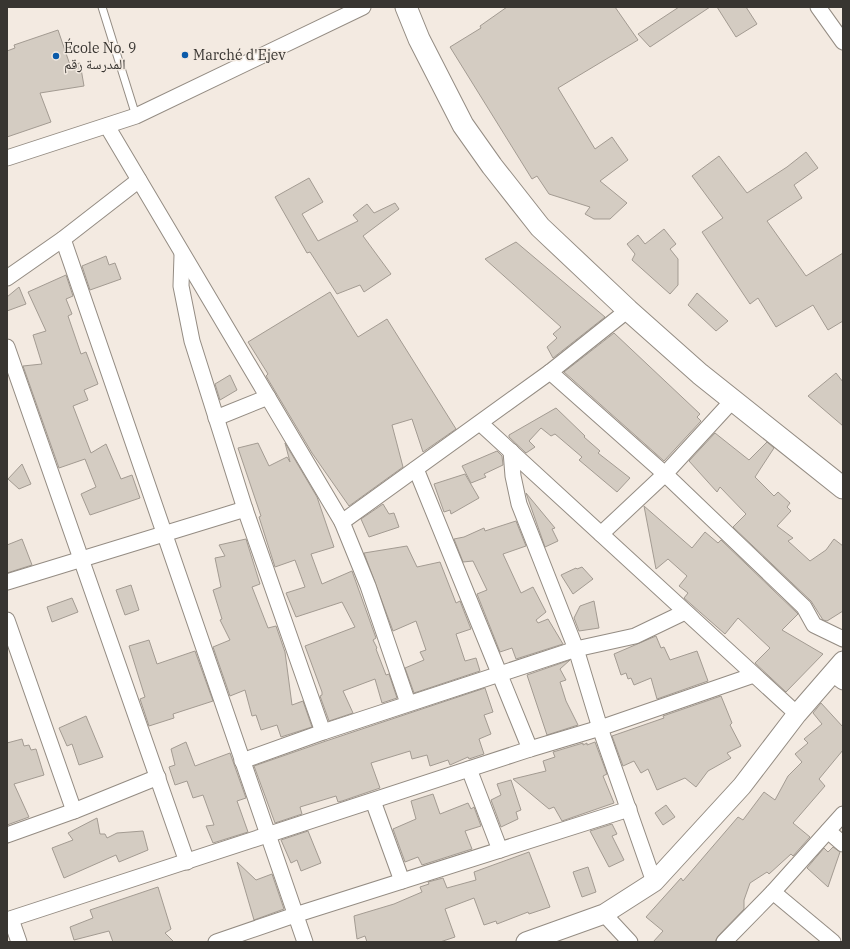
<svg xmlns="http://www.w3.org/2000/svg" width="850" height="949" viewBox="0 0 850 949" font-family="'IBM Plex Serif','Noto Naskh Arabic',serif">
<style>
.building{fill:#d4ccc2;stroke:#a39b92}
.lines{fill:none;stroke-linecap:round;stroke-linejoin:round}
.service-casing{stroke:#948c83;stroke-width:9}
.minor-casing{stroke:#948c83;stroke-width:17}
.tertiary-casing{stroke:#948c83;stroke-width:21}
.secondary-casing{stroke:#948c83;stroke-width:23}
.service{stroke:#fff;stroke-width:7}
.minor{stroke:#fff;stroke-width:15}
.tertiary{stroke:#fff;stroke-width:19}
.secondary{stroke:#fff;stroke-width:21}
.poi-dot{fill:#0a5aa9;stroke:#f3eae1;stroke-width:1.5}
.labels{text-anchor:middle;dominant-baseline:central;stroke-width:3;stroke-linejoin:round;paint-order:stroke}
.poi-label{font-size:14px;fill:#383531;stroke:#f3eae1;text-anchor:start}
</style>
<rect width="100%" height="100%" fill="#f3eae1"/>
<!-- building -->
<g class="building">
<polygon points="507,7 615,7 638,40 558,88 595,149 612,137 628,160 600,181 627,203 610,219 594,219 585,214 590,207 549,194 537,176 532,179 450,47 481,28 480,26"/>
<polygon points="679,7 710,7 650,47 638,34"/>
<polygon points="717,7 746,7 757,24 736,37"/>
<polygon points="58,30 70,65 80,63 84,86 40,93 51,122 7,137 7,51 15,48 14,45"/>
<polygon points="806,152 818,168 794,185 802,198 767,221 806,276 843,253 843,321 828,330 813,305 776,327 758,298 750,304 702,232 723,218 692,176 719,156 747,193 787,167"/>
<polygon points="309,178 323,202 302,214 318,241 358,221 353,215 367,204 374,213 395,203 399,209 363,236 391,274 364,292 360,285 337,294 310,252 307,253 275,197"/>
<polygon points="664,229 676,244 670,249 678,259 678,285 670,294 632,260 635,254 627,244 638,235 645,244"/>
<polygon points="516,242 605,317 553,358 547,347 557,338 553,334 561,327 485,259"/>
<polygon points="106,256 109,265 115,263 121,279 90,290 82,266"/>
<polygon points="66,275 73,296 66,299 72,314 68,316 81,354 86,352 98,384 84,390 88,400 73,406 91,453 106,444 121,479 132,475 140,498 90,515 81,494 96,487 85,459 59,468 23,366 42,364 33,335 46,331 28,292"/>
<polygon points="19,287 26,304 7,311 7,297"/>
<polygon points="330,292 358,337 387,319 456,429 423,452 412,419 392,425 403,467 349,506 312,453 266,376 268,374 248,342"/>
<polygon points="697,293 728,321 716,331 688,305"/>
<polygon points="614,333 700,414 697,417 701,421 664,461 564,372"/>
<polygon points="836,373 843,382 843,426 808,396"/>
<polygon points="230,375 237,390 220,400 215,384"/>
<polygon points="556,408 585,436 584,437 600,451 598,453 630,478 617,492 579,460 582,457 555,434 551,436 541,428 529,441 535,447 526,453 509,437 509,435"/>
<polygon points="715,433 749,460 767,442 774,448 755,477 774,496 778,492 790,503 787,507 791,511 777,526 793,538 788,541 810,561 826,550 834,539 843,546 843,611 827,621 823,620 811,601 733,527 746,514 720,487 717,492 689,461"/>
<polygon points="258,443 269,466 287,457 290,462 285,443 317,497 334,547 311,554 322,584 352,571 376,638 373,640 377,648 376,649 386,675 389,674 397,698 382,703 375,679 343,691 353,713 329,721 320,696 322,695 322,692 305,646 355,627 342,602 296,617 286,593 305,587 295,560 275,567 259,517 261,516 238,448"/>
<polygon points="497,451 502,456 503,465 484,474 486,477 471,483 462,466"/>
<polygon points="22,464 31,484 19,489 8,479"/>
<polygon points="465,474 479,498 451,514 450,510 444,512 434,484"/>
<polygon points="526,493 555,528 552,529 558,541 545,547"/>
<polygon points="383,504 389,514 394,513 399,527 369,537 361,519"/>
<polygon points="644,506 692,548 705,532 718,543 721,540 797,613 798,614 782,630 823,654 786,692 755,663 770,648 738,618 725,634 684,598 688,593 679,586 687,576 668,559 656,569"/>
<polygon points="516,521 526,546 503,554 521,593 533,587 546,612 536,620 538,623 548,619 563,644 516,659 512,648 500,652 477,594 487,590 473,561 463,562 454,539 464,537 484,528 485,531"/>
<polygon points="22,539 32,565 7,573 7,545"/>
<polygon points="246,539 260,584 252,587 268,628 276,626 285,652 292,705 303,701 312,727 281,737 277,725 261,730 256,715 252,716 245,690 230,696 213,647 230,640 220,620 222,619 213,590 221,587 215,558 225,556 219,545"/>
<polygon points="407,546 417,567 440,562 456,603 460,601 471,629 456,634 465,661 476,658 480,671 414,693 405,668 424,660 420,652 426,650 416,621 393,631 364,553"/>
<polygon points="582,567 593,579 573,594 561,575 576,568 577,569"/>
<polygon points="131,585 139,610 125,615 116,590"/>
<polygon points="72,598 78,612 52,622 47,607"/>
<polygon points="594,601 599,628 579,631 574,618 580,606"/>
<polygon points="656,636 661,648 664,647 670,660 697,651 708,681 657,699 651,678 634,685 631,678 628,679 626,673 621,675 614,654"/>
<polygon points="149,640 157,664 195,651 213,701 173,714 174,718 149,726 140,699 145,697 129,646"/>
<polygon points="570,660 560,669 566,680 560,682 566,701 578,725 547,735 527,675"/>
<polygon points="485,688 493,712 484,715 491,734 479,739 484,754 469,759 468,757 450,765 448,760 430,766 427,755 412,759 410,751 371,763 380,788 342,801 338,802 336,796 300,807 302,814 275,823 254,766 326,741"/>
<polygon points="721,696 732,723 730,725 741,746 727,753 731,758 708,771 696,787 685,778 657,790 648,769 641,773 634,761 623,766 612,736 664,718 663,716"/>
<polygon points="821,703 843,727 843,750 819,779 825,786 793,823 810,837 793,856 791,854 769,874 767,872 750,883 744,900 744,909 718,936 715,942 653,942 663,931 646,917 681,878 683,881 738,817 743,820 764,792 775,800 788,776 802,762 795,754 808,743 804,739 822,724 813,713"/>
<polygon points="86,716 103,757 79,765 72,744 67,746 59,728"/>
<polygon points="22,739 24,746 29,745 31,750 36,749 44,775 14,784 29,817 7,825 7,743"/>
<polygon points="186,742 195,766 230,753 246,798 237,801 248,832 213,843 206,826 214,825 203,795 193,798 187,781 175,785 169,767 175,765 171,749"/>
<polygon points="595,742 607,774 603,776 614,803 562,821 554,807 549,809 513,779 546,771 543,761 555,757 553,752 583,743 583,745 587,743 587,745"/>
<polygon points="511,780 521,810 516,812 518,819 501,827 491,800 501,795 497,784"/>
<polygon points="433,794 440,814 468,803 471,809 474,807 481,826 465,831 472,849 422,865 418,857 405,862 393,829 416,819 411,801"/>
<polygon points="666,805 675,817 663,825 655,813"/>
<polygon points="97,818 100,834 105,834 107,838 117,833 143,831 148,850 119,862 116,855 64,878 52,848 73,840 68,833"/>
<polygon points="612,824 617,834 612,836 624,860 609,867 590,831"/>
<polygon points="308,831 321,863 301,871 297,860 291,863 281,840"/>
<polygon points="833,847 840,852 828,887 807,868 824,848 828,852"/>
<polygon points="529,852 550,907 529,914 528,912 497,924 496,921 484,925 474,898 445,909 455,937 440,942 367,942 365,936 357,939 354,916 394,904 422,892 420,887 429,884 428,882 443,878 447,888 476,880 474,872"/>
<polygon points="237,862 256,880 272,874 284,909 254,920"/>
<polygon points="588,867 596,892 582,897 573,872"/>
<polygon points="158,887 171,929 165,933 174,942 113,942 109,931 74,940 70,927 93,918 90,910"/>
</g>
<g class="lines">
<!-- service casing -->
<g class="service-casing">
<polyline id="service" points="102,7 136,116"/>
</g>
<!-- minor casing -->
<g class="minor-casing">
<g id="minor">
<polyline points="818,7 843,42"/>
<polyline points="107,126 342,522 368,586 408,703"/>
<polyline points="7,158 136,116 363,7"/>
<polyline points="63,239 305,942"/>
<polyline points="182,255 181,286 192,341 245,509 323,732"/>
<polyline points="7,278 63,239 139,180"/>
<polyline points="7,347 187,862"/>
<polyline points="550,372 665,474 804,607 814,625 843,639"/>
<polyline points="216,418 268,397"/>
<polyline points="480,423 797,714"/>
<polyline points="511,451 513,476 519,504 576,649 600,728 654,882"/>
<polyline points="416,469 530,749"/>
<polyline points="342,522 550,372 628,310"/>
<polyline points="601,534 665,474 733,400"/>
<polyline points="7,582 245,509"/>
<polyline points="7,620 74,811"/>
<polyline points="832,674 843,682"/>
<polyline points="242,761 323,732 576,649 635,636 685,612"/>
<polyline points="469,769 500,850"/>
<polyline points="373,801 402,881"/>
<polyline points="828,831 843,844"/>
<polyline points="7,835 74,811 158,777"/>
<polyline points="773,892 833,942"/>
<polyline points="604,914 630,942"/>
<polyline points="11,919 19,942"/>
<polyline points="7,920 530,749 600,728 754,675"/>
<polyline points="216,942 295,915 629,809"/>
<polyline points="724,942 773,892 843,814"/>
</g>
</g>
<!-- tertiary casing -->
<g class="tertiary-casing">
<polyline id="tertiary" points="526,942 604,914 654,882 742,786 797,714 843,661"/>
</g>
<!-- secondary casing -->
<g class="secondary-casing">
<polyline id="secondary" points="406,7 419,39 463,125 492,166 540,227 628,310 700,374 843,488"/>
</g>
<!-- service -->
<use href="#service" class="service"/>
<!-- minor -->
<use href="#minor" class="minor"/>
<!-- tertiary -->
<use href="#tertiary" class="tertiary"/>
<!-- secondary -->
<use href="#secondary" class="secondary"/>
</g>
<!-- markers -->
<g class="poi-dot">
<circle cx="185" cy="55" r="4"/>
<circle cx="56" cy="56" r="4"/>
</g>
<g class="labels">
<!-- poi labels -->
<g class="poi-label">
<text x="64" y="48">École No. 9<tspan x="64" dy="16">المدرسة رقم</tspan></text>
<text x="193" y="55">Marché d'Ejev</text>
</g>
</g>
<!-- border -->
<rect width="850" height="949" fill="none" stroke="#383531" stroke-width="16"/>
</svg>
